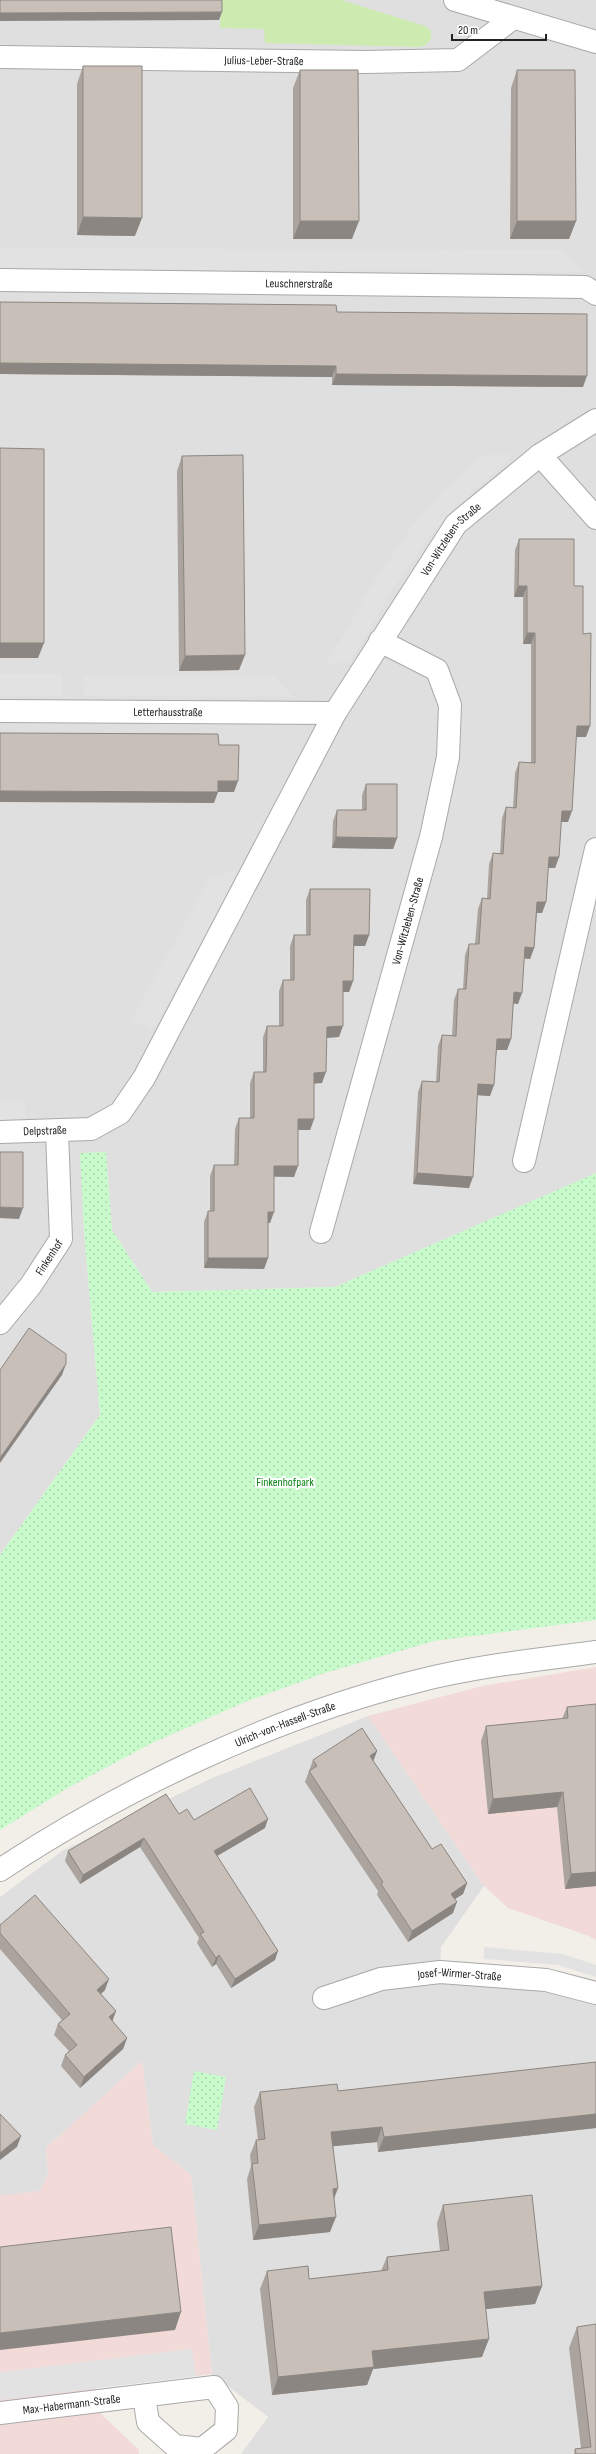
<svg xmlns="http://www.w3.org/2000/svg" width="596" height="2454" viewBox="0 0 596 2454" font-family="'Sofia Sans Condensed',sans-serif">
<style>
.residential{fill:#e0dfdf}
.commercial{fill:#f2dad9}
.grass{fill:#cdebb0}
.park{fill:url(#park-dots)}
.parking{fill:#e2e2e2}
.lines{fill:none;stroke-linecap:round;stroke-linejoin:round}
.minor-casing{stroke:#a9a9a9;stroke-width:24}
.minor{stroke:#fff;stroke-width:22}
.wall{fill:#aba49e}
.shaded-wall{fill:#8b8681}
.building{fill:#c7bfb8;stroke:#8b8681}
.labels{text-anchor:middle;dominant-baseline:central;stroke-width:4;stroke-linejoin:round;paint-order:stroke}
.street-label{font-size:12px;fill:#222;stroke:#fff}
.park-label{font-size:12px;fill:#0c8416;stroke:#fff}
</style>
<defs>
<pattern id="park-dots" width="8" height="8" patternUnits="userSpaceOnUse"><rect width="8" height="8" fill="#c8facc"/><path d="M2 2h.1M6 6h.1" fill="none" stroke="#acd6af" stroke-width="1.8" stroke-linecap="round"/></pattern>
</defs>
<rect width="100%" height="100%" fill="#f2efe9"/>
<!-- residential -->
<g class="residential">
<polygon points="0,0 596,0 596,1174 335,1287 152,1292 112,1230 106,1152 84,1231 100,1415 0,1555"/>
<polygon points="368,1716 484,1886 441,1947 440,1972 596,1992 596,2454 241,2454 268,2417 212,2374 191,2175 153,2145 142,2061 46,2148 48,2175 40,2191 0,2196 0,1897 62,1851 210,1779"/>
</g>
<!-- commercial -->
<g class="commercial">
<polygon points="596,1667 596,1940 589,1936 508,1908 484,1886 368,1716 482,1686"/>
<polygon points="142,2061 153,2145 191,2175 212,2374 95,2388 97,2410 139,2450 139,2454 0,2454 0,2196 40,2191 48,2175 46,2148"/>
</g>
<!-- grass -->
<polygon class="grass" points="221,0 341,0 425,26 431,31 431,39 424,46 419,47 265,43 264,29 220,28"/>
<!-- park -->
<g class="park">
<polygon points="106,1152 112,1230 152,1292 335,1287 596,1173 596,1620 434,1641 325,1673 245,1702 152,1743 66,1789 0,1830 0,1555 100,1415 84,1231 80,1153"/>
<polygon points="194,2071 226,2077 217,2130 185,2124"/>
</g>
<!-- parking -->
<g class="parking">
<polygon points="0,248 563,250 583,272 0,269"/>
<polygon points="483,455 514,455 457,505 430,536 395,586 350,662 326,664 377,577 413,525 444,490"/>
<rect x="0" y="674" width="62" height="22"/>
<polygon points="85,675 273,675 293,697 84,696"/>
<polygon points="242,868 152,1031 131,1020 210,878"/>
<rect x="0" y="1100" width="25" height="22"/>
<polygon points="484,1947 563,1954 596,1965 596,1977 558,1965 484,1959"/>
<polygon points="192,2349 196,2376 0,2400 0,2372"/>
</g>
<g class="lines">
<!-- minor casing -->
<g class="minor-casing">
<g id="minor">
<polyline points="455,0 596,42"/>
<path id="s1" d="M0 57 366 62 458 60 513 18"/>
<path id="s2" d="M0 280 585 287 596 294"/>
<polyline points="540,455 596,518"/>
<path id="s3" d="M0 711 335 713"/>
<path id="s4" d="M0 1132 91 1129 120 1113 144 1078 335 713 456 524 540 455 596 420"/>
<polyline points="524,1161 596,849"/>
<path id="s5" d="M321 1232 431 837 448 757 450 705 437 670 380 641"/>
<path id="s6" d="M0 1323 31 1285 61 1239 57 1132"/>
<path id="s7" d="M0 1870C122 1789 276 1716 418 1681 477 1666 536 1660 596 1652"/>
<path id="s8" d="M324 1998 381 1979 440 1972 546 1980 596 1993"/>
<path id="s9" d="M0 2413 214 2387 227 2407 226 2430 202 2449 175 2446 148 2422 144 2396"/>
</g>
</g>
<!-- minor -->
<use href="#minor" class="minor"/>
</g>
<!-- wall -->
<g class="wall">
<polygon points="83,66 135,236 77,235 77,84"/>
<polygon points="300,70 352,239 293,239 293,88"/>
<polygon points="517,70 576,221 569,239 510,239 511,88"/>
<polygon points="0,302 337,312 583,387 332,385 332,377 0,374"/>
<polygon points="182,456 239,670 179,671 177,471"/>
<polygon points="519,539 574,586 583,634 586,737 576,737 568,822 561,822 559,857 555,868 548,868 546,902 542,913 537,913 534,948 530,959 524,958 518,1004 513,1003 511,1039 507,1050 497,1050 490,1096 477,1095 469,1188 413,1184 418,1092 422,1081 436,1082 438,1046 442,1035 452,1036 454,1000 458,989 463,989 465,955 469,944 475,944 478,909 482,898 487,899 489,864 493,853 500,854 502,818 506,807 513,808 515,773 519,762 531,763 531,644 523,644 523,597 514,597 515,550"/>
<polygon points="366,784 397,838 393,849 332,848 333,821 337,810 362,810 362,795"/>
<polygon points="310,889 369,935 365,946 354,946 353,981 349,992 343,992 339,1037 326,1038 322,1083 314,1083 314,1119 310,1130 298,1130 294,1177 274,1177 270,1223 268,1223 268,1258 264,1269 204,1268 204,1222 208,1211 210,1211 210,1176 214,1165 234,1165 235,1129 239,1118 250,1118 250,1083 254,1072 263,1072 263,1037 267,1026 279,1026 279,991 283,980 290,980 290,946 294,935 306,935 306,900"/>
<polygon points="596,1704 596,1886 565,1889 557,1807 488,1814 481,1741 486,1726 562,1719 567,1707"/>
<polygon points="377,1751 373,1761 432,1849 467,1883 463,1894 455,1899 453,1913 408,1942 377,1895 378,1891 305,1782 313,1760"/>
<polygon points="179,1814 194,1820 265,1828 217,1856 275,1960 231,1988 216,1964 212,1967 197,1943 199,1938 140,1847 80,1884 65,1861 68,1851"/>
<polygon points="0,1925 105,1990 101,1994 116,2011 112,2021 127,2038 123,2049 80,2088 61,2066 65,2055 69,2051 54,2035 58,2024 62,2020 0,1949"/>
<polygon points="596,2062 596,2128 378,2152 377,2142 333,2146 338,2188 334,2199 330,2232 253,2240 247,2179 251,2166 250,2155 256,2140 258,2140 254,2107 260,2092 338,2091"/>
<polygon points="443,2205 542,2286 535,2304 485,2309 482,2357 373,2369 367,2385 272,2395 260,2289 267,2271 309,2279 381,2271 387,2257 440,2251 437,2223"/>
<polygon points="577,2327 596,2454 574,2454 575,2449 581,2448 569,2348"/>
</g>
<!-- shaded-wall -->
<g class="shaded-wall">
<polygon points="222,12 219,20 0,21 0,13"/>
<polygon points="83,217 142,218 135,236 77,235"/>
<polygon points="300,221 359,221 352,239 293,239"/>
<polygon points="517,221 576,221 569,239 510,239"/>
<polygon points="0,363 336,366 332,377 0,374"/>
<polygon points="336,374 587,376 583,387 332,385"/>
<polygon points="518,586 527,586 523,597 514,597"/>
<polygon points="527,633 535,633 531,644 523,644"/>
<polygon points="0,643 44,643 38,658 0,658"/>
<polygon points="245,655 239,670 179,671 185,656"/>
<polygon points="577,726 590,726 586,737 573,737"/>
<polygon points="218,781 238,781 234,792 214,792"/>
<polygon points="0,791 218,792 214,803 0,802"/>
<polygon points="562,811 572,811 568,822 558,822"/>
<polygon points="336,837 397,838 393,849 332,848"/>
<polygon points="549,857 559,857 555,868 545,868"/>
<polygon points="537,902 546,902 542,913 533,913"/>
<polygon points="354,935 369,935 365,946 350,946"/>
<polygon points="525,947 534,948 530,959 521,958"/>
<polygon points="343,981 353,981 349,992 339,992"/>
<polygon points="514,992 522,993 518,1004 510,1003"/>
<polygon points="343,1026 339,1037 323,1038 327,1027"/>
<polygon points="497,1039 511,1039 507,1050 493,1050"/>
<polygon points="326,1072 322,1083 310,1084 314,1073"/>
<polygon points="478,1084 494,1085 490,1096 474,1095"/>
<polygon points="298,1119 314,1119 310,1130 294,1130"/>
<polygon points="274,1166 298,1166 294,1177 270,1176"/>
<polygon points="417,1173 473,1177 469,1188 413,1184"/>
<polygon points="0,1207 23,1208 19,1219 0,1218"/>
<polygon points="268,1212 274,1212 270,1223 264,1223"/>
<polygon points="208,1258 268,1258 264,1269 204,1268"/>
<polygon points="66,1364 62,1375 0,1463 0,1458"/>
<polygon points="377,1751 373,1762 370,1756"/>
<polygon points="563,1792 557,1807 488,1814 493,1799"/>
<polygon points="268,1819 265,1828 210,1860 214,1851"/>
<polygon points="144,1838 140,1847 80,1884 83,1875"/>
<polygon points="596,1872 596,1886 565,1889 571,1874"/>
<polygon points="467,1883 463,1894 447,1904 451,1894"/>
<polygon points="457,1902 453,1913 408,1942 412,1931"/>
<polygon points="278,1951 275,1960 231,1988 235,1979"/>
<polygon points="219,1955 216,1964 212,1967 216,1958"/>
<polygon points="109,1979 105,1990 93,2001 97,1990"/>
<polygon points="116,2011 112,2022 109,2017"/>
<polygon points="127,2038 123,2049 80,2088 84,2077"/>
<polygon points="596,2114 596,2128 378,2152 384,2137"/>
<polygon points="382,2127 377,2142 326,2147 331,2132"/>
<polygon points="21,2136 17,2147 0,2160 0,2153"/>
<polygon points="338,2188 332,2203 333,2189"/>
<polygon points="336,2217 330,2232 253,2240 259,2225"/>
<polygon points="542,2286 535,2304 477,2310 484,2292"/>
<polygon points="181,2312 175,2330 0,2350 0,2333"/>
<polygon points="489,2339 482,2357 373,2369 367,2385 272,2395 278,2377 372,2351"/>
</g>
<!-- building -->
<g class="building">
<polygon points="0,0 222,0 222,12 0,13"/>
<polygon points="83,66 142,66 142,218 83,217"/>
<polygon points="300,70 358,70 359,221 300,221"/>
<polygon points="517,70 575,70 576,221 517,221"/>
<polygon points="0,302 336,305 337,312 587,314 587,376 336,374 336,366 0,363"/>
<polygon points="0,448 44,449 44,643 0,643"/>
<polygon points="243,455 245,655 185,656 182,456"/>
<polygon points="519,539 574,539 574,586 583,586 583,634 591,633 590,726 577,726 572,811 562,811 559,857 549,857 546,902 537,902 534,948 525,947 522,993 514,992 511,1039 497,1039 494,1085 478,1084 473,1177 417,1173 422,1081 439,1082 442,1035 456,1036 458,989 466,989 469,944 479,944 482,898 490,899 493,853 503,854 506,807 516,808 519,762 535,763 535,633 527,633 527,586 518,586"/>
<polygon points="0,733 218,734 219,745 239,745 238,781 218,781 218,792 0,791"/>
<polygon points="366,784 397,784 397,838 336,837 337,810 366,810"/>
<polygon points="310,889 370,889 369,935 354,935 353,981 343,981 343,1026 327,1027 326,1072 314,1073 314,1119 298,1119 298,1166 274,1166 274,1212 268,1212 268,1258 208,1258 208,1211 214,1211 214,1165 238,1165 239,1118 254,1118 254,1072 266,1072 267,1026 283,1026 283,980 294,980 294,935 310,935"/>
<polygon points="0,1152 23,1152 23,1208 0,1207"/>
<polygon points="29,1328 66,1354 66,1364 0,1458 0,1370"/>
<polygon points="596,1704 596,1872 571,1874 563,1792 493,1799 486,1726 568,1718 567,1707"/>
<polygon points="362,1728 377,1751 370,1756 432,1849 441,1844 467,1883 451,1894 457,1902 412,1931 381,1884 383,1882 309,1771 317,1766 313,1760"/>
<polygon points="250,1788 268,1819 214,1851 278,1951 235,1979 219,1955 216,1958 200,1934 204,1932 144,1838 83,1875 68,1851 166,1794 179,1814 187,1809 194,1820"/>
<polygon points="35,1895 109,1979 97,1990 116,2011 109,2017 127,2038 84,2077 65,2055 77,2045 58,2024 70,2014 0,1933 0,1925"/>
<polygon points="596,2062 596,2114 384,2137 382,2127 331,2132 338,2188 333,2189 336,2217 259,2225 252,2164 258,2163 256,2140 265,2139 260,2092 337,2084 338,2091"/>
<polygon points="0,2114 21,2136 0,2153"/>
<polygon points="532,2195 542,2286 484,2292 489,2339 372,2351 374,2367 278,2377 267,2271 308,2266 309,2279 388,2270 387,2257 449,2250 443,2205"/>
<polygon points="171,2227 181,2312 0,2333 0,2247"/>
<polygon points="596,2324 596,2454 576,2454 575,2449 591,2447 577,2327"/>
</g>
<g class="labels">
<!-- street labels -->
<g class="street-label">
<text stroke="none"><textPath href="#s1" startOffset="264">Julius-Leber-Straße</textPath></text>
<text stroke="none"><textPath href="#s2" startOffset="299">Leuschnerstraße</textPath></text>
<text stroke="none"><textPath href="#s4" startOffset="788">Von-Witzleben-Straße</textPath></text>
<text stroke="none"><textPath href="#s3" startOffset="168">Letterhausstraße</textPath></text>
<text stroke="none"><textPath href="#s5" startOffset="323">Von-Witzleben-Straße</textPath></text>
<text stroke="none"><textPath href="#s4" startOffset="45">Delpstraße</textPath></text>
<text stroke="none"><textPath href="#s6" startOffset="82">Finkenhof</textPath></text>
<text stroke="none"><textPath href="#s7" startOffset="321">Ulrich-von-Hassell-Straße</textPath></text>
<text stroke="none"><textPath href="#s8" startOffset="139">Josef-Wirmer-Straße</textPath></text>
<text stroke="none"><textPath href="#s9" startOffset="72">Max-Habermann-Straße</textPath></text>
</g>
<!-- park labels -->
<g class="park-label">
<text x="285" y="1482">Finkenhofpark</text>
</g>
</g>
<!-- scale -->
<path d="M452 34v6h94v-6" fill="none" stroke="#222222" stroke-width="2"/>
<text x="458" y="34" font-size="12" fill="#222222" stroke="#ffffff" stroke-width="3" paint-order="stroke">20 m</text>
</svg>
